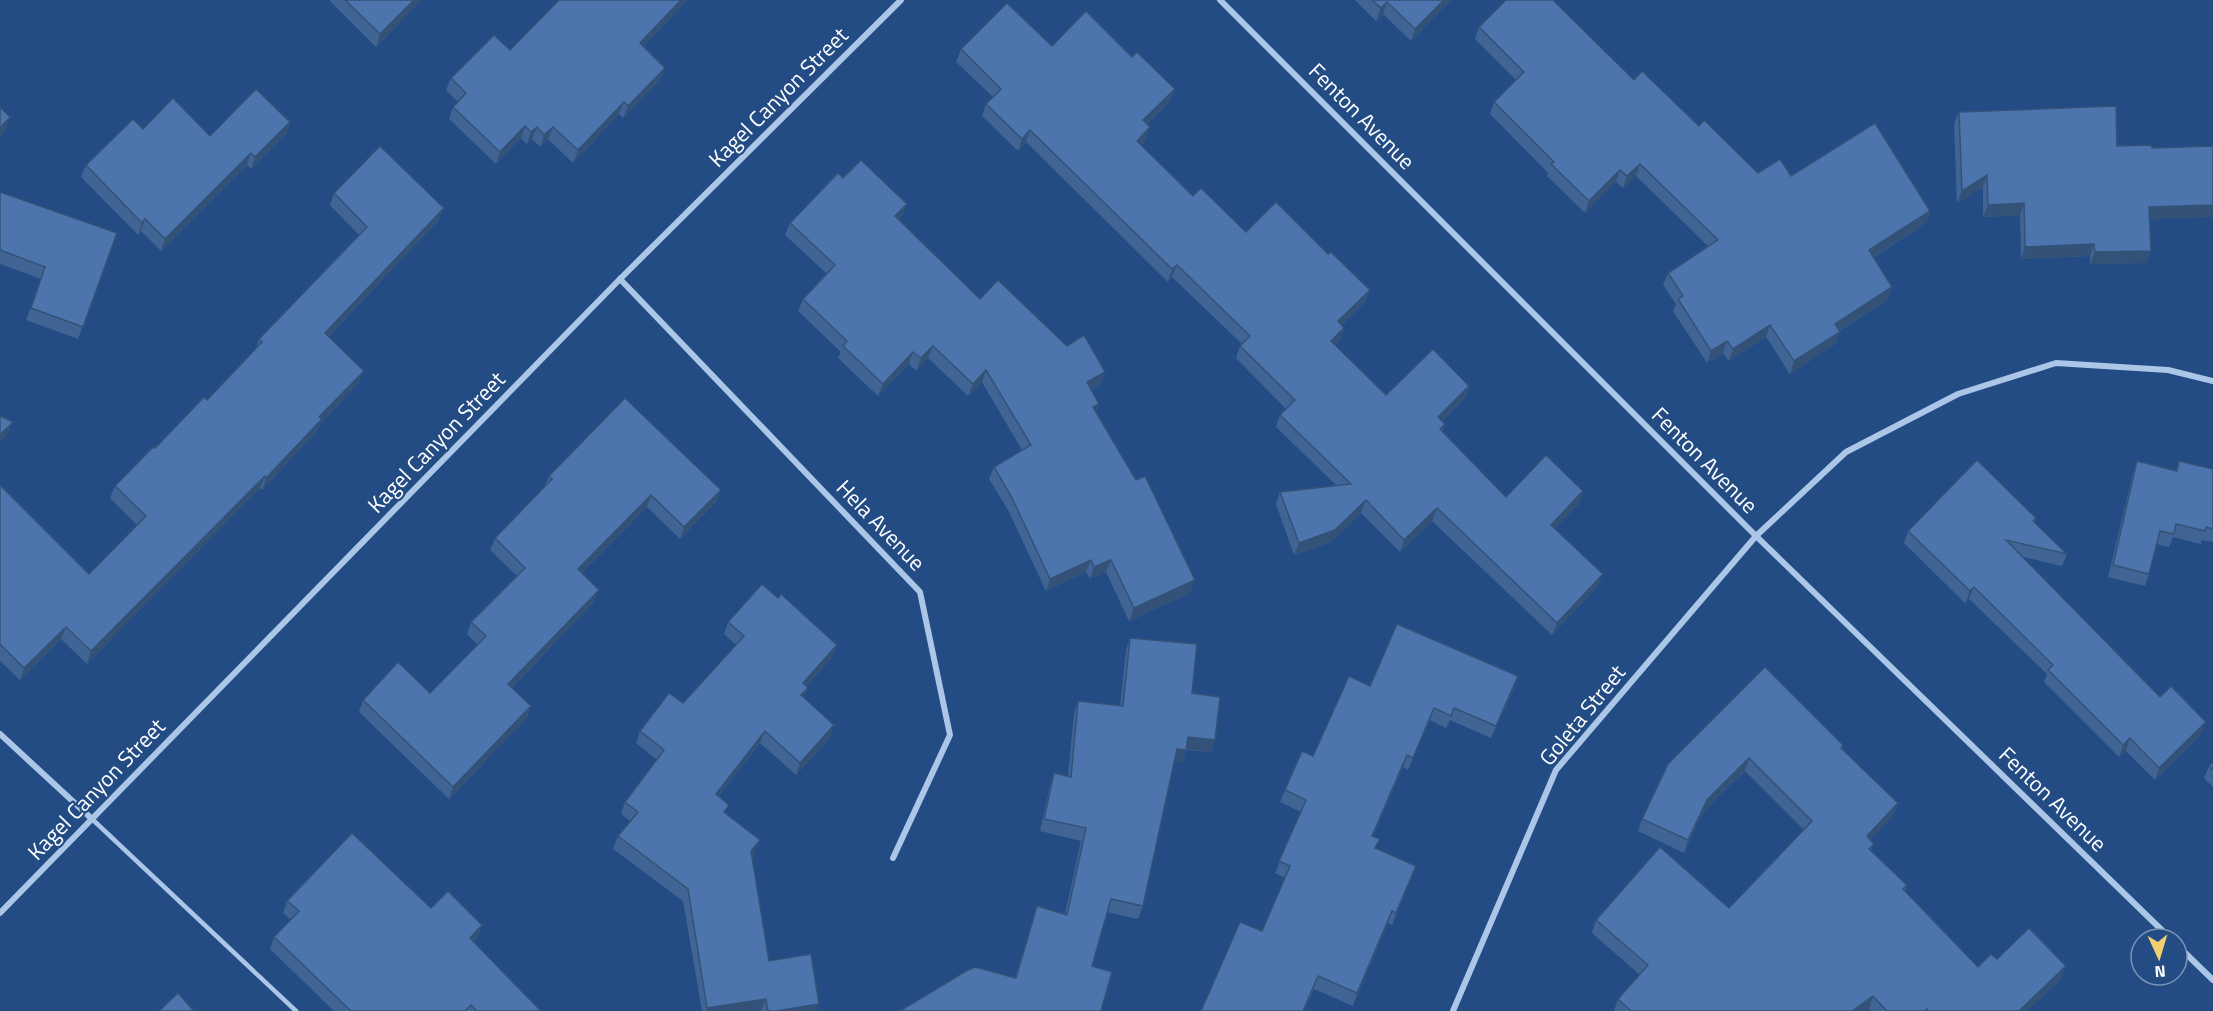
<svg xmlns="http://www.w3.org/2000/svg" width="2213" height="1011" viewBox="0 0 2213 1011" font-family="'Titillium Web',sans-serif">
<style>
.lines{fill:none;stroke-linecap:round;stroke-linejoin:round}
.service{stroke:#acc6e8;stroke-width:4.5}
.minor{stroke:#acc6e8;stroke-width:6}
.wall{fill:#406594}
.shaded-wall{fill:#345278}
.building{fill:#4b75ac;stroke:#345278;stroke-width:1.5}
.labels{text-anchor:middle;dominant-baseline:central;stroke-width:4.5;stroke-linejoin:round;paint-order:stroke}
.street-label{font-size:22px;fill:#fff;stroke:#234c84}
</style>
<rect width="100%" height="100%" fill="#234c84"/>
<g class="lines">
<!-- service -->
<polyline class="service" points="92,819 296,1011"/>
<!-- minor -->
<g class="minor">
<polyline points="1220,0 1756,536 2171,939"/>
<polyline points="620,279 920,592 950,735 893,858"/>
<polyline points="0,734 92,819"/>
<polyline points="0,913 620,279 901,0"/>
<polyline points="2177,945 2213,980"/>
<polyline points="1453,1011 1556,770 1756,536 1846,452 1958,394 2056,363 2168,370 2213,381"/>
</g>
</g>
<!-- wall -->
<g class="wall">
<polygon points="330,0 422,0 376,47 330,1"/>
<polygon points="559,0 688,0 643,47 660,80 623,118 619,114 573,163 548,139 540,147 532,139 527,144 521,138 496,164 449,119 453,107 458,102 446,90 451,78 510,50"/>
<polygon points="1355,0 1451,0 1411,41 1383,14 1376,21"/>
<polygon points="1479,27 1634,80 1699,126 1758,173 1791,176 1930,211 1926,223 1874,257 1888,299 1839,331 1835,344 1790,374 1766,337 1729,361 1723,353 1707,363 1673,311 1676,304 1663,285 1668,273 1708,246 1636,176 1623,188 1616,182 1585,213 1547,176 1548,173 1490,114 1494,102 1516,80 1475,39"/>
<polygon points="1052,46 1132,57 1175,89 1170,101 1147,124 1146,140 1141,145 1193,196 1246,232 1328,254 1370,290 1365,302 1342,325 1344,328 1340,340 1335,345 1386,395 1469,386 1465,398 1442,421 1445,424 1442,431 1506,497 1583,491 1579,504 1555,528 1598,586 1552,635 1432,521 1400,552 1361,513 1331,542 1294,555 1276,504 1280,492 1336,485 1276,427 1280,415 1286,409 1236,358 1240,346 1242,344 1172,277 1168,282 1026,142 1018,151 982,116 986,104 993,97 956,62 961,49"/>
<polygon points="1959,112 2117,146 2150,219 2146,263 2090,264 2090,256 2021,259 2020,215 1983,217 1983,187 1957,203 1954,124"/>
<polygon points="290,122 286,134 251,169 247,165 161,251 141,231 138,235 81,177 86,165 210,136"/>
<polygon points="843,178 907,204 902,216 899,220 980,299 1101,384 1091,390 1099,404 1096,411 1190,593 1129,621 1106,572 1090,579 1086,572 1046,591 1008,510 989,479 994,467 1022,450 982,382 968,396 928,358 916,371 909,364 878,396 838,358 841,352 798,311 803,299 826,273 785,235 790,223"/>
<polygon points="0,192 117,233 78,339 26,320 41,279 0,264"/>
<polygon points="334,193 444,208 439,220 328,337 359,383 320,424 317,431 262,490 260,488 87,664 61,639 20,680 0,661 0,485 89,574 137,525 110,498 115,486 207,400 256,348 259,339 359,235 330,205"/>
<polygon points="2137,461 2176,470 2179,461 2213,469 2213,542 2202,540 2201,544 2173,537 2169,547 2157,544 2149,574 2145,586 2108,577 2133,473"/>
<polygon points="549,476 721,490 716,502 680,539 647,507 582,573 594,602 512,688 531,706 527,718 449,799 359,712 363,700 430,693 478,645 467,634 471,622 517,576 490,550 495,538 545,486"/>
<polygon points="2036,518 2034,523 2067,554 2062,566 2023,557 2160,697 2201,734 2155,780 2126,751 2119,757 2044,682 2047,674 1969,599 1965,603 1904,543 1908,531"/>
<polygon points="728,622 833,657 806,686 808,688 804,698 830,738 796,775 760,743 719,796 726,814 755,852 752,857 769,961 817,1011 702,1011 683,901 613,849 618,836 630,821 621,814 625,802 657,760 636,743 640,731 683,703 736,645 724,634"/>
<polygon points="1130,638 1192,693 1215,740 1211,752 1186,750 1182,762 1174,762 1143,906 1138,919 1107,912 1015,978 1037,906 1065,914 1081,841 1040,831 1050,786 1054,773 1068,776 1074,714 1078,701 1120,706 1126,650"/>
<polygon points="1370,686 1514,689 1491,738 1450,720 1446,728 1430,720 1408,770 1403,767 1373,836 1376,848 1416,866 1392,925 1388,923 1353,1006 1314,989 1304,1011 1201,1011 1262,931 1285,878 1275,873 1301,812 1280,802 1285,790"/>
<polygon points="1843,745 1842,749 1894,816 1870,840 1872,851 1907,885 1905,891 1978,967 1997,959 2066,966 2061,979 2027,1011 1871,1011 1869,1009 1865,1011 1614,1011 1618,999 1640,975 1592,933 1596,920 1729,908 1804,830 1745,771 1703,812 1684,853 1638,831 1642,819 1668,764"/>
<polygon points="2213,762 2213,787 2204,778 2209,766"/>
<polygon points="287,901 431,908 482,925 478,937 473,941 541,1011 334,1011 270,949 274,937 291,920 283,913"/>
</g>
<!-- shaded-wall -->
<g class="shaded-wall">
<polygon points="414,0 422,0 376,47 380,34"/>
<polygon points="681,0 688,0 635,56 640,43"/>
<polygon points="1444,0 1451,0 1411,41 1415,29"/>
<polygon points="1387,2 1383,14 1376,21 1381,8"/>
<polygon points="665,68 660,80 623,118 628,106"/>
<polygon points="1175,89 1170,101 1139,132 1143,120"/>
<polygon points="624,102 619,114 573,163 578,150"/>
<polygon points="10,117 6,130 0,136 0,128"/>
<polygon points="290,122 286,134 251,169 255,157"/>
<polygon points="525,126 521,138 496,164 500,152"/>
<polygon points="537,127 532,139 527,144 531,132"/>
<polygon points="553,127 548,139 540,147 544,135"/>
<polygon points="1150,127 1146,140 1133,153 1137,141"/>
<polygon points="1030,130 1026,142 1018,151 1022,139"/>
<polygon points="251,153 247,165 161,251 165,239"/>
<polygon points="1640,164 1636,176 1623,188 1627,176"/>
<polygon points="1620,170 1616,182 1585,213 1589,201"/>
<polygon points="1987,175 1983,187 1957,203 1962,191"/>
<polygon points="2024,203 2020,215 1983,217 1988,205"/>
<polygon points="907,204 902,216 891,229 895,216"/>
<polygon points="2213,205 2213,217 2145,220 2149,207"/>
<polygon points="444,208 439,220 320,345 325,333"/>
<polygon points="1930,211 1926,223 1865,262 1869,250"/>
<polygon points="145,219 141,231 138,235 142,223"/>
<polygon points="2094,244 2090,256 2021,259 2025,247"/>
<polygon points="2151,251 2146,263 2090,264 2095,252"/>
<polygon points="1177,265 1172,277 1168,282 1172,269"/>
<polygon points="1892,287 1888,299 1830,336 1835,324"/>
<polygon points="1370,290 1365,302 1333,334 1338,321"/>
<polygon points="1770,325 1766,337 1729,361 1733,349"/>
<polygon points="1344,328 1340,340 1327,353 1331,341"/>
<polygon points="1840,332 1835,344 1790,374 1794,361"/>
<polygon points="1727,341 1723,353 1707,363 1711,351"/>
<polygon points="933,346 928,358 916,371 921,358"/>
<polygon points="913,352 909,364 878,396 883,384"/>
<polygon points="986,370 982,382 968,396 973,384"/>
<polygon points="364,371 359,383 320,424 317,431 262,490 266,478 319,417"/>
<polygon points="1105,372 1101,384 1083,394 1087,382"/>
<polygon points="1469,386 1465,398 1434,429 1438,417"/>
<polygon points="1099,404 1095,416 1093,407"/>
<polygon points="13,422 8,434 0,443 0,435"/>
<polygon points="265,476 260,488 87,664 91,651"/>
<polygon points="721,490 716,502 680,539 684,527"/>
<polygon points="1583,491 1579,504 1547,537 1551,525"/>
<polygon points="651,495 647,507 573,582 578,569"/>
<polygon points="1366,500 1361,513 1331,542 1294,555 1299,543"/>
<polygon points="1437,508 1432,521 1400,552 1404,540"/>
<polygon points="1091,560 1086,572 1046,591 1050,579"/>
<polygon points="1111,560 1106,572 1090,579 1094,567"/>
<polygon points="1603,574 1598,586 1552,635 1557,623"/>
<polygon points="1195,580 1190,593 1129,621 1134,608"/>
<polygon points="1974,587 1969,599 1965,603 1970,591"/>
<polygon points="599,590 594,602 504,696 508,684"/>
<polygon points="66,627 61,639 20,680 24,668"/>
<polygon points="837,645 833,657 798,695 803,683"/>
<polygon points="1518,676 1514,689 1491,738 1496,726"/>
<polygon points="808,688 804,700 801,695"/>
<polygon points="531,706 527,718 449,799 453,787"/>
<polygon points="1434,708 1430,720 1408,770 1413,758"/>
<polygon points="2206,722 2201,734 2155,780 2159,768"/>
<polygon points="834,725 830,738 796,775 800,763"/>
<polygon points="765,731 760,743 711,806 716,794"/>
<polygon points="1188,737 1215,740 1211,752 1183,749"/>
<polygon points="2130,738 2126,751 2119,757 2123,745"/>
<polygon points="1177,749 1186,750 1182,762 1173,762"/>
<polygon points="1407,755 1403,767 1367,848 1372,836"/>
<polygon points="1749,758 1745,771 1703,812 1684,853 1688,840 1707,800"/>
<polygon points="1898,803 1894,816 1862,848 1867,836"/>
<polygon points="760,840 755,852 746,863 751,851"/>
<polygon points="1416,866 1412,878 1392,925 1396,913"/>
<polygon points="1392,911 1388,923 1353,1006 1357,993"/>
<polygon points="482,925 478,937 465,950 470,938"/>
<polygon points="2066,966 2061,979 2027,1011 2019,1011"/>
<polygon points="1873,996 1869,1009 1865,1011 1852,1011"/>
<polygon points="766,999 761,1011 706,1011 707,1008"/>
<polygon points="819,1004 817,1011 776,1011"/>
</g>
<!-- building -->
<g class="building">
<polygon points="345,0 414,0 380,34"/>
<polygon points="559,0 681,0 640,43 665,68 628,106 624,102 578,150 553,127 544,135 537,127 531,132 525,126 500,152 453,107 466,93 451,78 494,35 510,50"/>
<polygon points="1372,0 1444,0 1415,29 1387,2 1381,8"/>
<polygon points="1506,0 1553,0 1634,80 1642,71 1699,126 1704,120 1758,173 1780,159 1791,176 1875,123 1930,211 1869,250 1892,287 1835,324 1840,332 1794,361 1770,325 1733,349 1727,341 1711,351 1678,299 1683,296 1668,273 1718,240 1640,164 1627,176 1620,170 1589,201 1551,164 1554,162 1494,102 1524,72 1479,27"/>
<polygon points="1007,3 1052,46 1086,11 1132,57 1137,52 1175,89 1143,120 1150,127 1137,141 1193,196 1201,188 1246,232 1276,202 1328,254 1331,252 1370,290 1338,321 1344,328 1331,341 1386,395 1433,349 1469,386 1438,417 1445,424 1440,429 1506,497 1546,455 1583,491 1551,525 1603,574 1557,623 1437,508 1404,540 1366,500 1335,530 1299,543 1280,492 1351,484 1280,415 1295,400 1240,346 1250,336 1177,265 1172,269 1030,130 1022,139 986,104 1001,89 961,49"/>
<polygon points="256,89 290,122 255,157 251,153 165,239 145,219 142,223 86,165 133,119 143,129 173,98 210,136"/>
<polygon points="2116,106 2117,146 2151,145 2152,148 2213,146 2213,205 2149,207 2151,251 2095,252 2094,244 2025,247 2024,203 1988,205 1987,175 1962,191 1959,112"/>
<polygon points="0,107 10,117 0,128"/>
<polygon points="380,146 444,208 325,333 364,371 319,417 322,419 266,478 265,476 91,651 66,627 24,668 0,644 0,485 89,574 146,516 115,486 153,447 155,448 204,397 207,400 262,342 259,339 367,227 334,193"/>
<polygon points="861,160 907,204 895,216 980,299 998,280 1067,346 1084,335 1105,372 1087,382 1099,404 1093,407 1136,480 1145,476 1195,580 1134,608 1111,560 1094,567 1091,560 1050,579 1012,498 994,467 1031,445 986,370 973,384 933,346 921,358 913,352 883,384 843,346 847,341 803,299 835,265 790,223 838,173 843,178"/>
<polygon points="0,192 117,233 83,327 31,308 45,267 0,250"/>
<polygon points="625,398 721,490 684,527 651,495 578,569 599,590 508,684 531,706 453,787 363,700 398,662 430,693 486,636 471,622 525,568 495,538 552,479 549,476"/>
<polygon points="0,416 13,422 0,435"/>
<polygon points="1977,460 2036,518 2033,521 2067,554 2006,540 2160,697 2171,686 2206,722 2159,768 2130,738 2123,745 2048,670 2053,665 1974,587 1970,591 1908,531"/>
<polygon points="2137,461 2177,471 2179,461 2213,469 2213,529 2206,527 2205,531 2176,524 2174,534 2160,531 2149,574 2113,565"/>
<polygon points="762,584 778,598 781,594 837,645 803,683 808,688 801,695 834,725 800,763 765,731 716,794 729,805 724,812 760,840 751,851 769,961 811,954 819,1004 776,1011 768,1011 766,999 707,1008 688,889 618,836 638,812 625,802 664,750 640,731 669,693 683,703 744,636 728,622"/>
<polygon points="1397,624 1518,676 1496,726 1454,708 1451,716 1434,708 1413,758 1407,755 1372,836 1380,839 1375,848 1416,866 1396,913 1392,911 1357,993 1318,976 1303,1011 1201,1011 1240,922 1262,931 1290,866 1279,861 1306,800 1285,790 1302,751 1313,756 1349,676 1370,686"/>
<polygon points="1130,638 1197,644 1192,693 1220,697 1215,740 1188,737 1186,750 1177,749 1143,906 1111,899 1092,966 1112,972 1101,1011 900,1011 966,971 975,967 1016,978 1037,906 1067,915 1086,828 1044,819 1054,773 1071,777 1078,701 1123,706"/>
<polygon points="1765,667 1843,745 1841,748 1898,803 1867,836 1874,844 1869,849 1907,885 1903,889 1978,967 1991,954 1997,959 2029,928 2066,966 2019,1011 1929,1011 1927,1009 1924,1011 1887,1011 1873,996 1852,1011 1631,1011 1618,999 1648,965 1596,920 1660,847 1729,908 1812,821 1749,758 1707,800 1688,840 1642,819 1668,764"/>
<polygon points="2213,762 2213,770 2209,766"/>
<polygon points="352,833 431,908 448,891 482,925 470,938 541,1011 477,1011 471,1005 465,1011 351,1011 274,937 299,911 287,901"/>
<polygon points="178,993 194,1011 159,1011"/>
</g>
<g class="labels">
<!-- street labels -->
<g class="street-label">
<text transform="translate(778 97) rotate(-45)">Kagel Canyon Street</text>
<text transform="translate(1362 116) rotate(45)">Fenton Avenue</text>
<text transform="translate(436 442) rotate(-46)">Kagel Canyon Street</text>
<text transform="translate(1705 460) rotate(45)">Fenton Avenue</text>
<text transform="translate(881 525) rotate(46)">Hela Avenue</text>
<text transform="translate(1582 715) rotate(-51)">Goleta Street</text>
<text transform="translate(96 789) rotate(-46)">Kagel Canyon Street</text>
<text transform="translate(2053 799) rotate(44)">Fenton Avenue</text>
</g>
</g>
<!-- north arrow -->
<g transform="translate(2159 957) rotate(176)"><circle r="28" fill="#234c84" stroke="#7b94b5" stroke-width="1.5"/>
<path d="M0-4.5L10 22L0 15L-10 22Z" fill="#f3d06f"/>
<text y="-9" font-size="16" font-weight="bold" text-anchor="middle" fill="#ffffff">N</text>
</g>
</svg>
